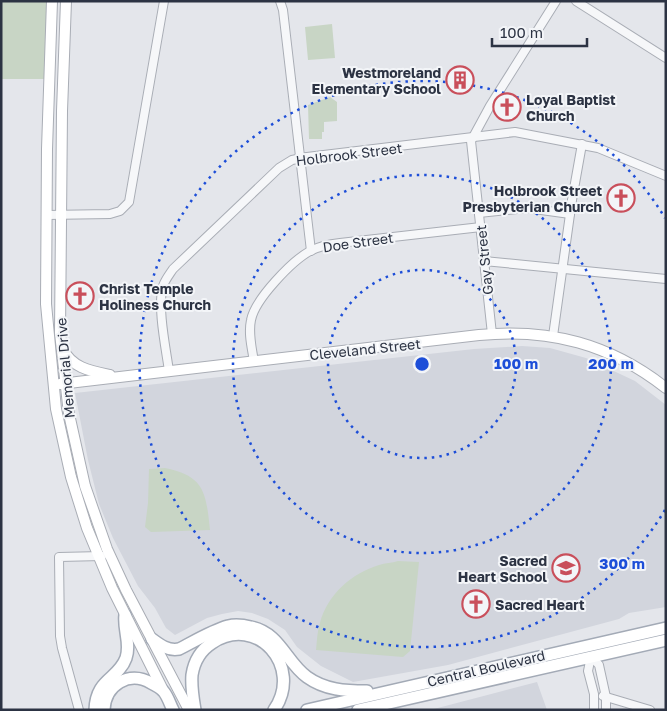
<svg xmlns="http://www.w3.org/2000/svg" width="667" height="711" viewBox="0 0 667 711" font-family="'Golos Text',sans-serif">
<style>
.built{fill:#d2d5dd}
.green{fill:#c8d5c5}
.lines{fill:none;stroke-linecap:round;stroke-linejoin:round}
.street-casing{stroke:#a9adb5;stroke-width:10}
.secondary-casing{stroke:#a9adb5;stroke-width:12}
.primary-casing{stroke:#a3aab6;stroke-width:14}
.street{stroke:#f6f7f9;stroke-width:8}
.secondary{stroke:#fff;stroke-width:10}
.primary{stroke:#fff;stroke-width:11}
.ring{fill:none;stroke:#1d4ed8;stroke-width:2.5;stroke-dasharray:2.5 5}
.labels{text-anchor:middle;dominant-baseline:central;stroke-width:4;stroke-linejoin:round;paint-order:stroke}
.poi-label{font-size:14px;font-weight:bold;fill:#2c3343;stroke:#f3f5f8;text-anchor:end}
.street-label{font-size:14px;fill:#2c3343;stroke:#f3f5f8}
.centre{fill:#1d4ed8;stroke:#f3f5f8;stroke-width:2.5}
.ring-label{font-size:15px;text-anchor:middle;font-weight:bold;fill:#1d4ed8;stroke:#f3f5f8;stroke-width:4;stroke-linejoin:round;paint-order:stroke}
</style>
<rect width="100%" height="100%" fill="#e4e6eb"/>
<!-- built -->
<g class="built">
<polygon points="522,346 550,348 586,358 635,381 666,405 666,607 629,613 619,619 448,665 353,682 321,666 297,647 285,630 268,619 252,613 238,611 222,614 207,618 175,635 166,628 155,608 138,586 113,538 99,504 88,460 75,393 474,349"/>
<polygon points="537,682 547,710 430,710 495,693"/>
</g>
<!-- green -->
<g class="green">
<polygon points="1,1 49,1 45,79 1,79"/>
<polygon points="332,24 335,58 308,60 305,27"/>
<polygon points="330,97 337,102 337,121 324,122 324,132 322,132 322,139 309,139 308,105"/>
<path d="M165 468C205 476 206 493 210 530L151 532 145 527 148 503 149 469Z"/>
<path d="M398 561 419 562 410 651 403 657 316 650C317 641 317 632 320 623 327 595 352 573 379 565 385 563 392 563 398 561Z"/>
</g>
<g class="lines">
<!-- street casing -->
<g class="street-casing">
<g id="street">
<polyline points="280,1 283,10 311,251"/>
<polyline points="576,1 666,58"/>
<polyline points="479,213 527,208 570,214"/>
<polyline points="47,215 110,214 120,211 129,202 164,1"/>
<polyline points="484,261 666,279"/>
<polyline points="492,334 471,141 490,106 556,1"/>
<polyline points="553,336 572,200 582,144"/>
<path d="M254 362C252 348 248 334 251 320 255 299 292 261 310 251 320 246 330 244 340 243L481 227"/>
<path d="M169 371C166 349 157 307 163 286 165 280 169 275 173 269L279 168 292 160 307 157 515 132 598 148 666 176"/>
<polyline points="603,696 650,710"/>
<polyline points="79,710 62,648 60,636 59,557 102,556"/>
<polyline points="594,710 594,694 588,671 591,656 599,665 606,697 606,710"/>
</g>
</g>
<!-- secondary casing -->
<g class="secondary-casing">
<g id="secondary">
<polyline points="52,1 47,149 46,304 56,409 71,477 87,528 112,588 164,692"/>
<polyline points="66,1 62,111 60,333 69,414 85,486 107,549 126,590 189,710"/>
<path d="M62 348C72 368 90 371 110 375"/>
<path d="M60 384 479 335C550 328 610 344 666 388"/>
</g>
</g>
<!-- primary casing -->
<g class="primary-casing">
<g id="primary">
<path d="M152 639C160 645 168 651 179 649 195 641 211 631 228 626 236 624 243 625 251 627 280 633 286 662 307 677 325 690 345 691 367 691"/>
<path d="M95 710C96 678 118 680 126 658 131 643 123 630 125 615"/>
<path d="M104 710C105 685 129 670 151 683 155 685 161 688 164 692 168 697 170 704 173 710"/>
<path d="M195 710C193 698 191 687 192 675 194 662 201 650 212 643 257 613 304 667 274 710"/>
<polyline points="307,710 666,628"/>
<polyline points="358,710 666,640"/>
</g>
</g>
<!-- street -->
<use href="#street" class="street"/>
<!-- secondary -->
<use href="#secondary" class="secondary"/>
<!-- primary -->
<use href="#primary" class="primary"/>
</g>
<!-- distance rings -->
<g class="ring">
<circle cx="422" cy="364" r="94"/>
<circle cx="422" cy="364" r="189"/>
<path d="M665 510A283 283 0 1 1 665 218"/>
</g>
<!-- icons -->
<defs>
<g id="building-ring" transform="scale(1.4375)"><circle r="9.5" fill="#f3f5f8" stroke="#c94f5b" stroke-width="1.5"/><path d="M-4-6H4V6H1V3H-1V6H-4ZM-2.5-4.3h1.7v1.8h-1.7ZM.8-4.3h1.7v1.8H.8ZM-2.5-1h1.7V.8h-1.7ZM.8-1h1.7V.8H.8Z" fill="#c94f5b"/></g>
<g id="church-ring" transform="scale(1.4375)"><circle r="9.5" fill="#f3f5f8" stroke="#c94f5b" stroke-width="1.5"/><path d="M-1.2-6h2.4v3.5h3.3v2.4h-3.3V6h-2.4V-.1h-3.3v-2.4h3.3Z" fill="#c94f5b"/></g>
<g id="school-ring" transform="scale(1.4375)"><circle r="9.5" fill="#f3f5f8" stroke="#c94f5b" stroke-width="1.5"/><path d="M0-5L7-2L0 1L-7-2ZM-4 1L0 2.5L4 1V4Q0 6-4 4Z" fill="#c94f5b"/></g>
</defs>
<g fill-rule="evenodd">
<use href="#building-ring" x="460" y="80"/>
<use href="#church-ring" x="507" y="107"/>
<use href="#church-ring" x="621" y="198"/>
<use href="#church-ring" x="80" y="296"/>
<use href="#school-ring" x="566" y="568"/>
<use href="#church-ring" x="476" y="604"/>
</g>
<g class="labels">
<!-- poi labels -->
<g class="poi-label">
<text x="441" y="72">Westmoreland<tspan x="441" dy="16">Elementary School</tspan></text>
<text x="526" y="99" text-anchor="start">Loyal Baptist<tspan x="526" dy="16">Church</tspan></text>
<text x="602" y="190">Holbrook Street<tspan x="602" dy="16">Presbyterian Church</tspan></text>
<text x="99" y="288" text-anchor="start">Christ Temple<tspan x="99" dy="16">Holiness Church</tspan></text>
<text x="547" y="560">Sacred<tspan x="547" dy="16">Heart School</tspan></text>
<text x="495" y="604" text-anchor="start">Sacred Heart</text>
</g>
<!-- street labels -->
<g class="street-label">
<text transform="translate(349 154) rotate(-7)">Holbrook Street</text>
<text transform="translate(358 242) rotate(-8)">Doe Street</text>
<text transform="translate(484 260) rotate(-96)">Gay Street</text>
<text transform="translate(365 349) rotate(-6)">Cleveland Street</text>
<text transform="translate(65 368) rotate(-95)">Memorial Drive</text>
<text transform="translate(486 668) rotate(-13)">Central Boulevard</text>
</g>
</g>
<circle cx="422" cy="364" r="8" class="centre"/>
<g class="ring-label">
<text x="516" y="369">100 m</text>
<text x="611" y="369">200 m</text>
<text x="622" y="569">300 m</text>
</g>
<!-- border -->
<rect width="667" height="711" fill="none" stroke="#2c3343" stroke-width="5"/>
<!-- scale -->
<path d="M492 38v8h95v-8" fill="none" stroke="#2c3343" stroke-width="2.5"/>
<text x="500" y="38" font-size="15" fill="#2c3343" stroke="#f3f5f8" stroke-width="4" paint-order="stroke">100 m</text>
</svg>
